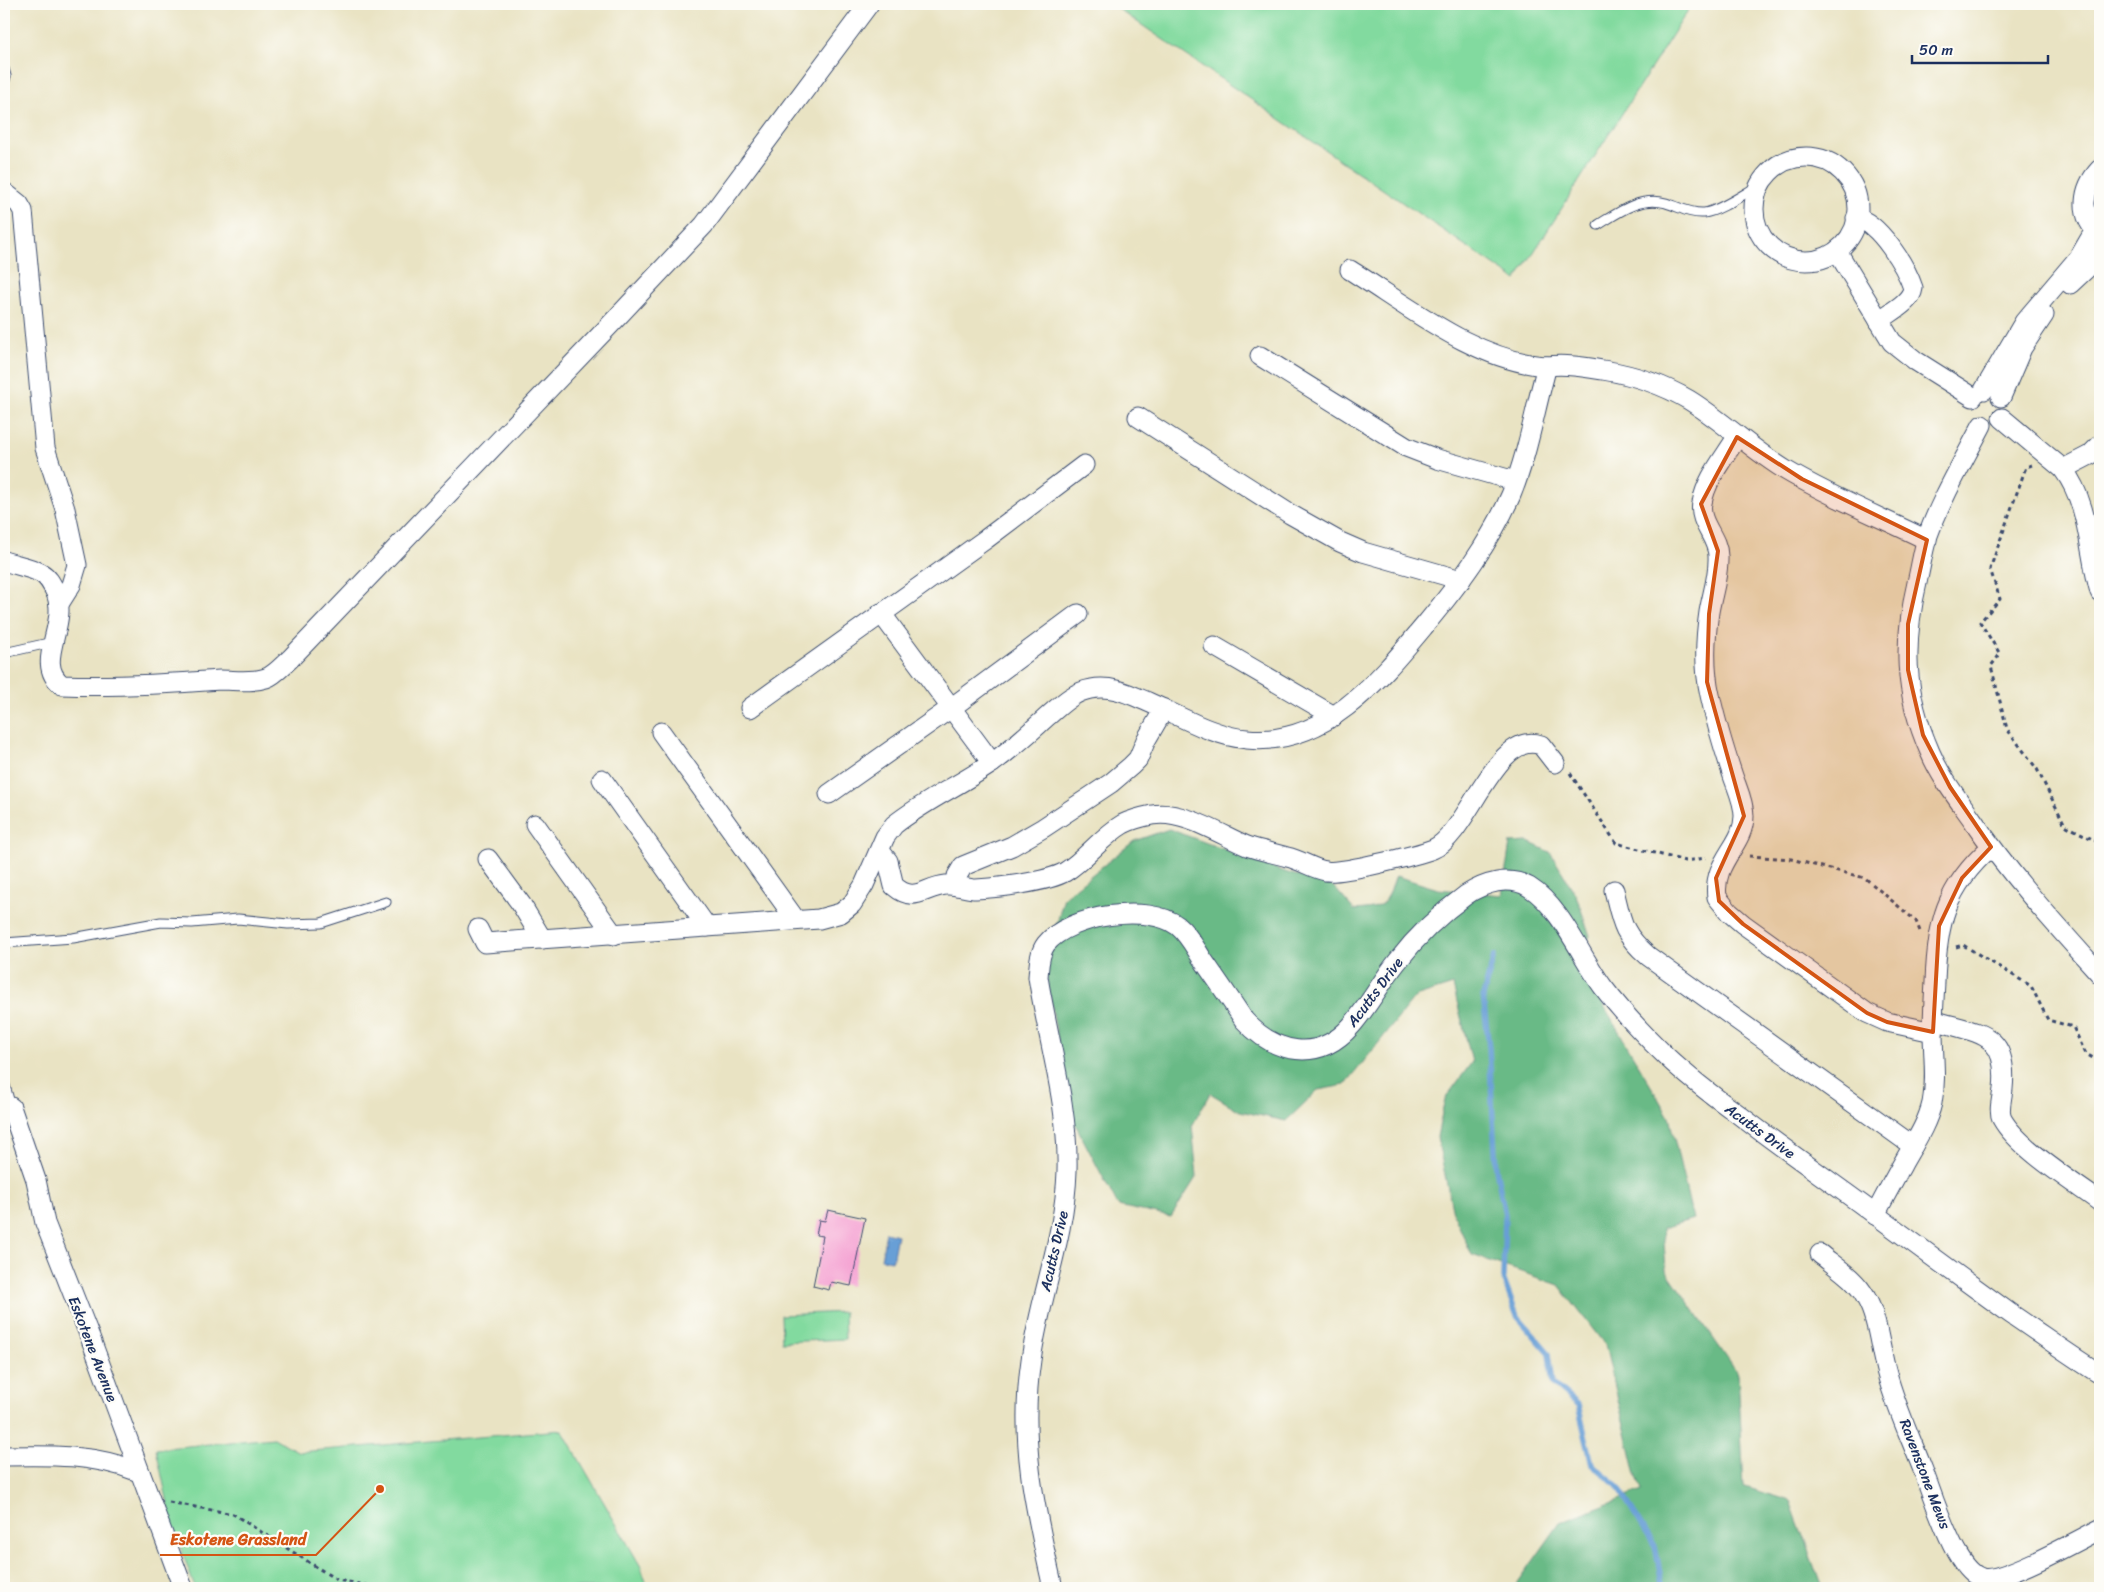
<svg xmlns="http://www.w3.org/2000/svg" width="2104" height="1592" viewBox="0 0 2104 1592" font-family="Sriracha,sans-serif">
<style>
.green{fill:#82da9f;stroke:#4e847e}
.forest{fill:#69ba86;stroke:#427472}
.water{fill:#689fd6;stroke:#42679a}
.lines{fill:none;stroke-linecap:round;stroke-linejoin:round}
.stream{stroke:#689fd6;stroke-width:5.5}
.building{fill:#f5a6d4}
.service-casing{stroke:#3a4a6d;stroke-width:11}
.minor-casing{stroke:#3a4a6d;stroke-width:21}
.path{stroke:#3a4a6d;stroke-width:3;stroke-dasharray:4 4;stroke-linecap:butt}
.service{stroke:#fff;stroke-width:9}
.minor{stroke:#fff;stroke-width:19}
.marked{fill:#d45514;fill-opacity:0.2;stroke:#d45514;stroke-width:4;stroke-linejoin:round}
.labels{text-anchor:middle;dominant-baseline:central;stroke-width:4.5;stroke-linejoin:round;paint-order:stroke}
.street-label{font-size:15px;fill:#1b2f5e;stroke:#fdfcf7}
.leader{fill:none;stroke:#d45514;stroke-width:2}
.callout-dot{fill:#d45514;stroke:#fdfcf7;stroke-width:2}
.callout-label{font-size:16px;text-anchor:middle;font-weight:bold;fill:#d45514;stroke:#fdfcf7;stroke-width:4.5;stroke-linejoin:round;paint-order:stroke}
</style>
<rect width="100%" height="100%" fill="#fdfcf7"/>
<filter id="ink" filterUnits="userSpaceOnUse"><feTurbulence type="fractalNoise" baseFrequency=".02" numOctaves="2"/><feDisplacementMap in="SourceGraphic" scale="10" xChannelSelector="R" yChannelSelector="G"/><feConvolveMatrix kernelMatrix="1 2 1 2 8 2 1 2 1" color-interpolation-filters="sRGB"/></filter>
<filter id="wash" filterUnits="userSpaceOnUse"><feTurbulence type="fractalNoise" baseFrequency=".0096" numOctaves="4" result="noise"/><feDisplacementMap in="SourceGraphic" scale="20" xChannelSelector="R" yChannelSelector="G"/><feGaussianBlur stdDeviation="1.12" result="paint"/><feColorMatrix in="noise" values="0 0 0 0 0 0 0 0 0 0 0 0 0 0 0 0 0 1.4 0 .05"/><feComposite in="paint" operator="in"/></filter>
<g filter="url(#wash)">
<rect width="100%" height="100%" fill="#e9e3c3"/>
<!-- green -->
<g class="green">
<polygon points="1111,4 1692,4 1516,280"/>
<polygon points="844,1312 845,1339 782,1342 781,1315"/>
<polygon points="562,1430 641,1567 648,1588 195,1588 173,1526 156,1449 274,1438 299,1452"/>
</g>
<!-- forest -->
<path class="forest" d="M1169 829 1288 873 1333 886 1354 910C1386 908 1385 905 1396 876L1438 889 1502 895 1510 843 1528 842 1550 852 1576 895 1590 936 1576 958 1669 1117 1693 1219 1663 1228 1666 1270 1738 1374 1744 1487 1790 1501 1822 1588H1514L1560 1523 1642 1491 1636 1475 1605 1345 1559 1285 1472 1255 1453 1213 1437 1137 1445 1099 1472 1062 1453 985 1415 997 1345 1085 1318 1090 1286 1121 1240 1111 1210 1093 1192 1126 1197 1176 1171 1217 1118 1206 1071 1116 1045 968 1064 897 1134 841Z"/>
<!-- water -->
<polygon class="water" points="886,1232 897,1235 892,1261 881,1259"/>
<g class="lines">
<!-- stream -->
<polyline class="stream" points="1494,956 1483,996 1489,1048 1496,1169 1505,1215 1503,1278 1517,1316 1549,1353 1553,1384 1578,1405 1592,1464 1616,1484 1655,1546 1663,1588"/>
</g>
<g id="blocks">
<!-- building -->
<polygon class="building" points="828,1210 865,1218 851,1286 831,1282 829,1290 813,1286 823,1236 816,1235 819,1220 825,1221"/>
</g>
</g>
<g filter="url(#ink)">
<use href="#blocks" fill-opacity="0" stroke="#3a4a6d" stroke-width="1"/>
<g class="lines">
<!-- service casing -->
<g class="service-casing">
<g id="service">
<polyline points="4,69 6,76 4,84"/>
<path d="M1598 225C1619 212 1640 196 1666 203 1679 207 1690 214 1704 213 1720 211 1745 193 1760 185"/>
<polyline points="4,653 53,642"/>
<polyline points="4,943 73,938 161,922 192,923 238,919 288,924 321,923 386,902"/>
<polyline points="4,1082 11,1107"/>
</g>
</g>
<!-- minor casing -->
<g class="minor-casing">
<g id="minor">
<circle cx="1806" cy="209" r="52"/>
<path d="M2100 169C2082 188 2078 217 2100 234"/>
<polyline points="4,192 19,204 23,211 45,448 65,509 77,565 71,585 59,604"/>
<path d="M1856 218C1879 222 1906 267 1913 288 1911 303 1890 312 1879 321"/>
<polyline points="1837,251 1892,342 1916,361 1973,397"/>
<path d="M1350 270C1408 306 1477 362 1547 366"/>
<polyline points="2070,284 2100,256"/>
<polyline points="1260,356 1406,447 1437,459 1515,481"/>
<polyline points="1984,390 2024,322 2080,256 2095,230"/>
<polyline points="2001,397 2022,348 2044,315"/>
<polyline points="1138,417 1290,514 1340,542 1363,552 1461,580"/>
<path d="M2002 418 2063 469C2090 505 2088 551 2100 592"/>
<path d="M1982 425C1963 462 1941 499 1927 538 1923 551 1921 565 1918 578 1903 642 1903 691 1930 752 1940 776 1957 798 1972 819 2010 875 2055 924 2100 974"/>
<path d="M1737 437C1725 457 1706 479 1702 503 1698 523 1718 537 1718 556 1719 576 1712 594 1709 612 1705 639 1704 669 1710 695 1716 723 1724 749 1733 776 1737 788 1744 802 1744 816 1744 846 1712 861 1717 897L1729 912 1743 924 1867 1013 1887 1022 1933 1032"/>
<polyline points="2063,469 2090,455 2100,445"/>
<path d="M4 561C15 565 30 567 41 573 48 577 51 583 55 591 71 624 32 662 62 685 115 687 167 684 220 680 235 680 251 683 266 678 275 675 283 665 290 659L609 326 704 225 869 4"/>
<polyline points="881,613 992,763"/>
<polyline points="1214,646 1334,716"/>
<polyline points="750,708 986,539 1084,465"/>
<polyline points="661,732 796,920"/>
<polyline points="602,779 707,927"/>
<polyline points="829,794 951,708 1078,614"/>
<polyline points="535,824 614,935"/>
<path d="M880 851 888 861 894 886C915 904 924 887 946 885 956 884 966 889 976 889 997 888 1047 882 1065 872 1086 859 1101 837 1123 824 1131 820 1142 817 1152 815 1181 809 1221 835 1247 846 1261 851 1274 853 1287 857 1301 860 1313 869 1326 871 1340 874 1418 855 1433 849 1468 835 1496 728 1541 745L1555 763"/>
<polyline points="488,859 521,904 542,939"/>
<polyline points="957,886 957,876 963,866 1012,846 1043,828 1111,783 1131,766 1138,759 1146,740 1164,709"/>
<path d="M1614 890C1622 923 1622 933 1648 956L1913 1146"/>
<path d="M478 929 485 943 819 919 841 913 852 904 864 885 885 837 894 825C924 801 960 785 992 763 1012 749 1030 732 1048 716 1061 705 1073 692 1091 689 1112 685 1129 694 1148 702 1178 715 1215 737 1247 739 1325 747 1380 679 1425 625 1459 584 1490 543 1511 495 1528 454 1535 408 1547 366 1567 364 1584 367 1603 370 1634 375 1662 384 1689 400 1723 421 1752 450 1787 471 1831 497 1880 517 1927 540"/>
<path d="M1933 1020C1978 1034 2009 1031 2003 1089 2002 1099 1998 1110 2002 1119 2018 1148 2073 1182 2100 1202"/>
<polyline points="11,1107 36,1180 45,1223 90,1337 183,1588"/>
<path d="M1875 1215C1884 1198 1893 1181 1902 1165 1913 1145 1927 1125 1932 1103 1937 1079 1933 1056 1933 1031 1933 1015 1934 999 1935 982 1937 923 1945 888 1991 847"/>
<path d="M1820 1254C1836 1267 1856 1279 1866 1298 1878 1318 1880 1351 1887 1374 1896 1407 1911 1439 1923 1470 1933 1497 1942 1526 1956 1551 1961 1560 1971 1575 1982 1578 2003 1583 2078 1540 2100 1529"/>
<path d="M4 1456C49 1455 96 1454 139 1472"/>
<path d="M1053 1588C1035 1509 1019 1442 1031 1360 1040 1296 1065 1236 1067 1171 1069 1107 1048 1040 1038 977 1039 966 1039 953 1046 944 1069 915 1149 903 1178 926 1189 935 1195 948 1203 960 1217 980 1231 1000 1244 1020 1275 1054 1318 1063 1351 1026 1368 1007 1381 982 1397 962 1417 936 1440 914 1466 895 1484 883 1509 875 1529 887 1561 907 1581 957 1603 987 1622 1012 1644 1035 1667 1057 1689 1078 1713 1096 1738 1114 1778 1145 1820 1174 1861 1204 1911 1241 1961 1278 2011 1314 2041 1334 2069 1355 2100 1374"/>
</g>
</g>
<!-- path -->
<g class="path">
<polyline points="2032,465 2026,467 1990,569 2000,599 1980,622 2000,654 1991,666 2007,729 2037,769 2065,825 2100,843"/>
<polyline points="1570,773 1616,843 1685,861 1706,858"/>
<polyline points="1749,856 1791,859 1865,878 1916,921 1921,934"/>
<polyline points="1956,947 1963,945 2031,986 2048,1020 2073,1027 2086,1054 2100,1062"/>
<polyline points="169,1502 233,1514 337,1580 382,1588"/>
</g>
<!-- service -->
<use href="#service" class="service"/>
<!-- minor -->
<use href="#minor" class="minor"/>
</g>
</g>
<!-- marked area -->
<path class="marked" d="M1737 437 1802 479 1927 540 1908 624V670L1923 735 1950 787 1991 847 1962 878 1939 926 1933 1032 1887 1022 1867 1013 1743 924 1719 901 1716 878 1744 816 1707 682 1709 614 1718 551 1701 504Z"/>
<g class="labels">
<!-- street labels -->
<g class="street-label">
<text transform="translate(1375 992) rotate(-53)">Acutts Drive</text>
<text transform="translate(1760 1131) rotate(36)">Acutts Drive</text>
<text transform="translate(1054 1251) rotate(-77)">Acutts Drive</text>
<text transform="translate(93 1349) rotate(69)">Eskotene Avenue</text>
<text transform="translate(1925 1474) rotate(69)">Ravenstone Mews</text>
</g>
</g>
<!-- callouts -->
<path class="leader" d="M380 1489L316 1555H160"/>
<circle class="callout-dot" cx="380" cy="1489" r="5"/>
<g class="callout-label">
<text x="238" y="1545">Eskotene Grassland</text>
</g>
<!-- margin -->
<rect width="2104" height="1592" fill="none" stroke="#fdfcf7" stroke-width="20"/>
<!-- scale -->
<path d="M1912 55v8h136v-8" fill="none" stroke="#1b2f5e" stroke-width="2.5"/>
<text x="1919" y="55" font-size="15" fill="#1b2f5e" stroke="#fdfcf7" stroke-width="4" paint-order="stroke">50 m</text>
</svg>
